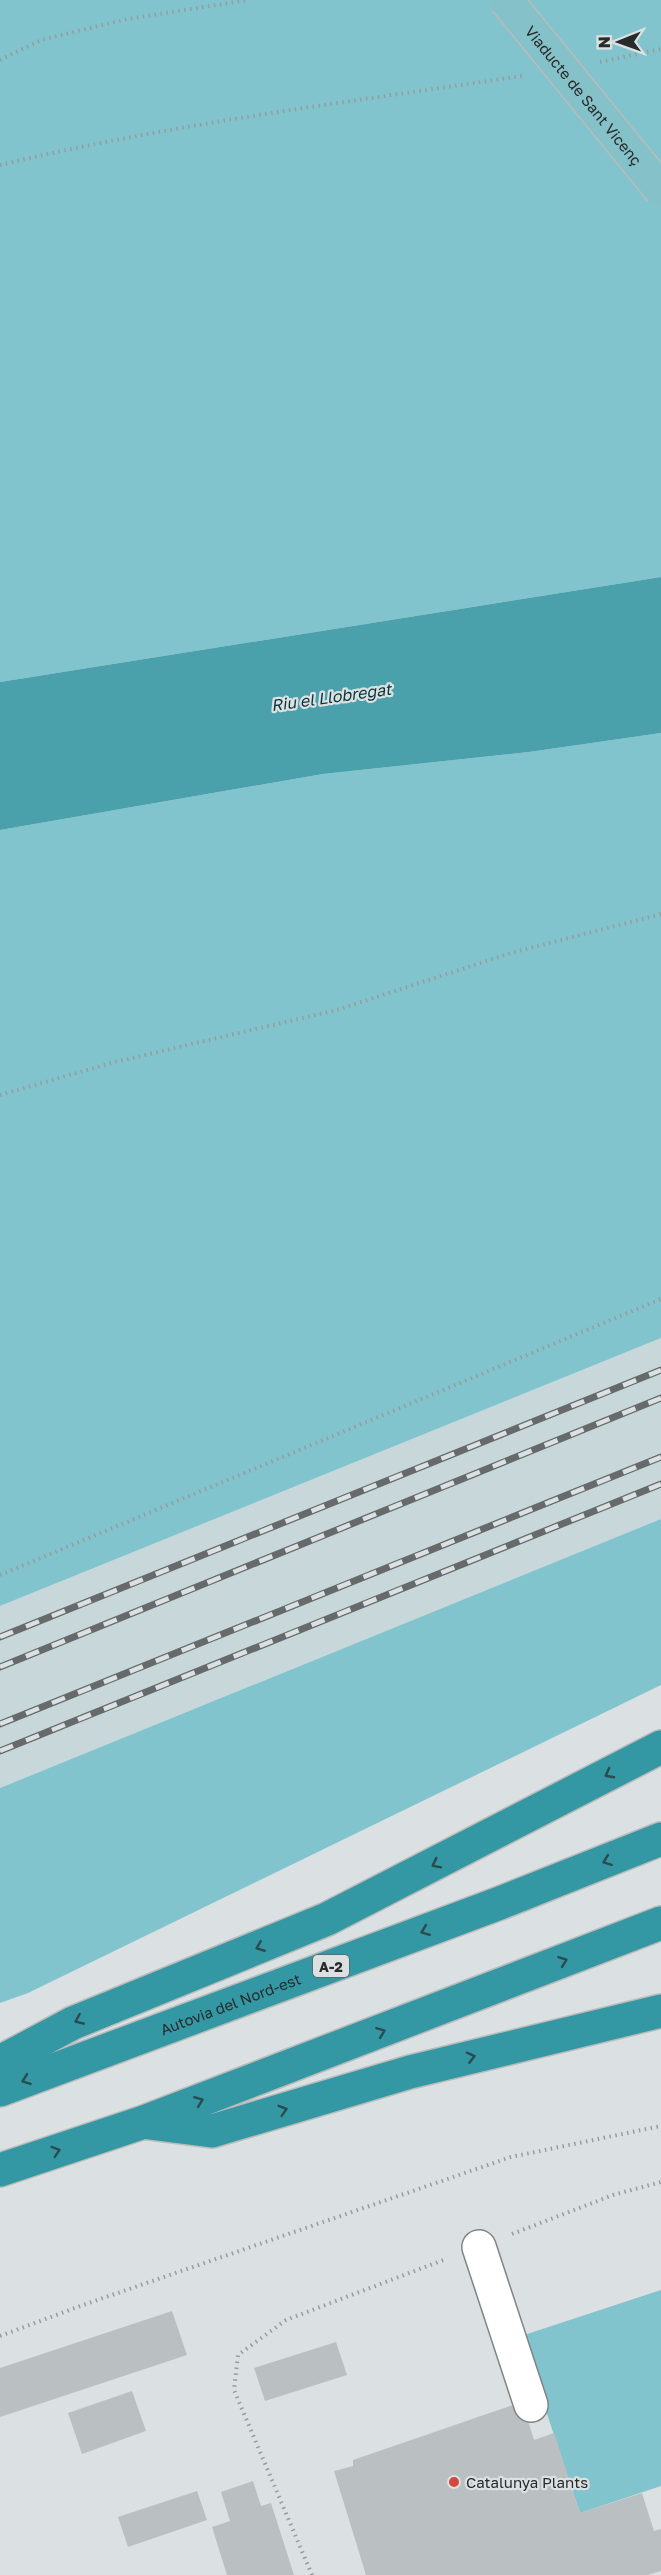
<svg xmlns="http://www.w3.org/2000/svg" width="661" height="2575" viewBox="0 0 661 2575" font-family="'Golos Text',sans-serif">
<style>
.built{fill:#c8d8da}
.green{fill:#81c4cd}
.water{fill:#4aa1ac}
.building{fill:#bac0c1}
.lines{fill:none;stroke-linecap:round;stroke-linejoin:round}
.minor-casing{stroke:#7f8585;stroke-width:36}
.highway-casing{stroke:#babbbb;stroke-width:36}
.path{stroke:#979c9d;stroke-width:4;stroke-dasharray:1.5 4.5;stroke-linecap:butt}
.minor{stroke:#fff;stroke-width:33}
.highway{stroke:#3398a3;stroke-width:33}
.rail-casing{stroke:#666a6b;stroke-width:7}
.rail{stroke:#dbe1e2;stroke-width:4.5;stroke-dasharray:14;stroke-linecap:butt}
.major-bridge-casing{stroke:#babbbb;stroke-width:36;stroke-linecap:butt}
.major-bridge{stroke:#85c1c8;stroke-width:33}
.oneway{stroke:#2b4b4f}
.poi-dot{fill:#d64742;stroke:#dbe1e2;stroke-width:2}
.labels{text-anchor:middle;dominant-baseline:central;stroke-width:4.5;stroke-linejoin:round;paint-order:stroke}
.shield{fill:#dbe1e2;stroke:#5e6162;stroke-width:1.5}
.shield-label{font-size:14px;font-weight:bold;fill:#282a2b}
.street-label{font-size:15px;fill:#282a2b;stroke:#dbe1e2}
.poi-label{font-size:15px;fill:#282a2b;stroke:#dbe1e2;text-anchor:start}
.water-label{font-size:16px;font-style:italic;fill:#093439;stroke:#dbe1e2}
</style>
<rect width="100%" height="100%" fill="#dbe1e2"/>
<!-- built -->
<polygon class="built" points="661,1338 661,1519 0,1788 0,1606"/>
<!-- green -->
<g class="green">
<polygon points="0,0 661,0 661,577 0,682"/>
<polygon points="661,733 661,1338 0,1606 0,830 323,774 529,752"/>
<polygon points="661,1519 661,1685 28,1993 0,2003 0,1788"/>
<polygon points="661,2290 661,2486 580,2513 521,2336"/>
</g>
<!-- water -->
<polygon class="water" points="661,577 661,733 529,752 323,774 0,830 0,682"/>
<!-- building -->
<g class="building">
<polygon points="172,2311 187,2355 0,2417 0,2368"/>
<polygon points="336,2342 347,2375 265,2401 254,2368"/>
<polygon points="132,2391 146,2431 82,2454 68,2413"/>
<polygon points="522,2402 534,2440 554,2433 580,2513 642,2493 654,2531 661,2529 661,2571 648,2575 366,2575 334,2471 353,2466 353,2460"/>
<polygon points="253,2481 261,2506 271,2503 294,2575 227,2575 212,2527 230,2521 221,2492"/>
<polygon points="197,2491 207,2520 128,2547 118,2517"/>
</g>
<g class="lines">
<!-- minor casing -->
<g class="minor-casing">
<polyline id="minor" points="479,2247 531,2405"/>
</g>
<!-- highway casing -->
<g class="highway-casing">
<g id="highway">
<polyline points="0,2062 73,2023 327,1919 661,1747"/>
<path id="s1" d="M0 2090 500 1903 661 1839"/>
<polyline points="149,2123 212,2131 410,2072 661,2011"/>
<polyline points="0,2170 144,2122 661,1923"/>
</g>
</g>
<!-- path -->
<g class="path">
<polyline points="0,60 41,40 127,19 248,0"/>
<polyline points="600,62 661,49"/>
<path d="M0 165C171 124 348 102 522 76"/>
<polyline points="0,1095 115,1062 337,1010 511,953 661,914"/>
<polyline points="0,1575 661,1299"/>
<polyline points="512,2234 613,2195 661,2182"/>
<polyline points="0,2336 83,2305 511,2157 661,2126"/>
<polyline points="312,2575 234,2390 238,2355 286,2320 446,2259"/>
</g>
<!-- minor -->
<use href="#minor" class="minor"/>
<!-- highway -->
<use href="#highway" class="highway"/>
<!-- rail casing -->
<g class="rail-casing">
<g id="rail">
<polyline points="0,1637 661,1370"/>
<polyline points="0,1667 661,1398"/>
<polyline points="0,1724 661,1457"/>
<polyline points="0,1751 661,1484"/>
</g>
</g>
<!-- rail -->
<use href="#rail" class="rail"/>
<!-- major-bridge casing -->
<g class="major-bridge-casing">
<g id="major-bridge">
<path id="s2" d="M506 0 661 190"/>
</g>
</g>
<!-- major-bridge -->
<use href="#major-bridge" class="major-bridge"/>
</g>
<!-- one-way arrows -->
<defs><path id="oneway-chevron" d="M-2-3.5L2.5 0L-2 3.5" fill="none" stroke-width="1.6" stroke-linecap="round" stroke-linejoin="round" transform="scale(1.5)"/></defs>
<g class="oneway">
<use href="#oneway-chevron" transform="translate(609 1774) rotate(152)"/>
<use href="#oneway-chevron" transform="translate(607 1861) rotate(159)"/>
<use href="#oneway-chevron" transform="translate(436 1864) rotate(153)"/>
<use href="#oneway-chevron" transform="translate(425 1931) rotate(159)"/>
<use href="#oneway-chevron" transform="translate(260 1947) rotate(158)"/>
<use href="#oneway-chevron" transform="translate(563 1961) rotate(-21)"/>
<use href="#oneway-chevron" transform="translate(79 2020) rotate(157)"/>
<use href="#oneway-chevron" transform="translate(381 2032) rotate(-21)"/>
<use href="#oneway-chevron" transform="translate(471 2057) rotate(-14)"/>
<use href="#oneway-chevron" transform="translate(26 2080) rotate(160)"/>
<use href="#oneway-chevron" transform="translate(199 2101) rotate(-21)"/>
<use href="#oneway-chevron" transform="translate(283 2110) rotate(-17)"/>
<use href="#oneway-chevron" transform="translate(56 2151) rotate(-18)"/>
</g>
<!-- markers -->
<circle class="poi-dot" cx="454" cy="2482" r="6"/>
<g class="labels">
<!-- shield labels -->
<rect class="shield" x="313" y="1955" width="36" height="22" rx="4.5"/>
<g class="shield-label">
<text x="331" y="1966">A-2</text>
</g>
<!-- street labels -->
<g class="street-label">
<text stroke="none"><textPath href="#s2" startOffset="123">Viaducte de Sant Vicenç</textPath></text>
<text stroke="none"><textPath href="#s1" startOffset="246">Autovia del Nord-est</textPath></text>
</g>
<!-- poi labels -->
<g class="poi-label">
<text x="466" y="2482">Catalunya Plants</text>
</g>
<!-- water labels -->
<g class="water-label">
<text transform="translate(331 697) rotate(-8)">Riu el Llobregat</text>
</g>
</g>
<!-- north arrow -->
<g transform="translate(619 42) rotate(269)" stroke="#dbe1e2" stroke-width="4.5" paint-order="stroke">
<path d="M0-4.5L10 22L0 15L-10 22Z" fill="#282a2b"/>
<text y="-9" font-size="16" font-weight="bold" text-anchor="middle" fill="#282a2b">N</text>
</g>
</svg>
